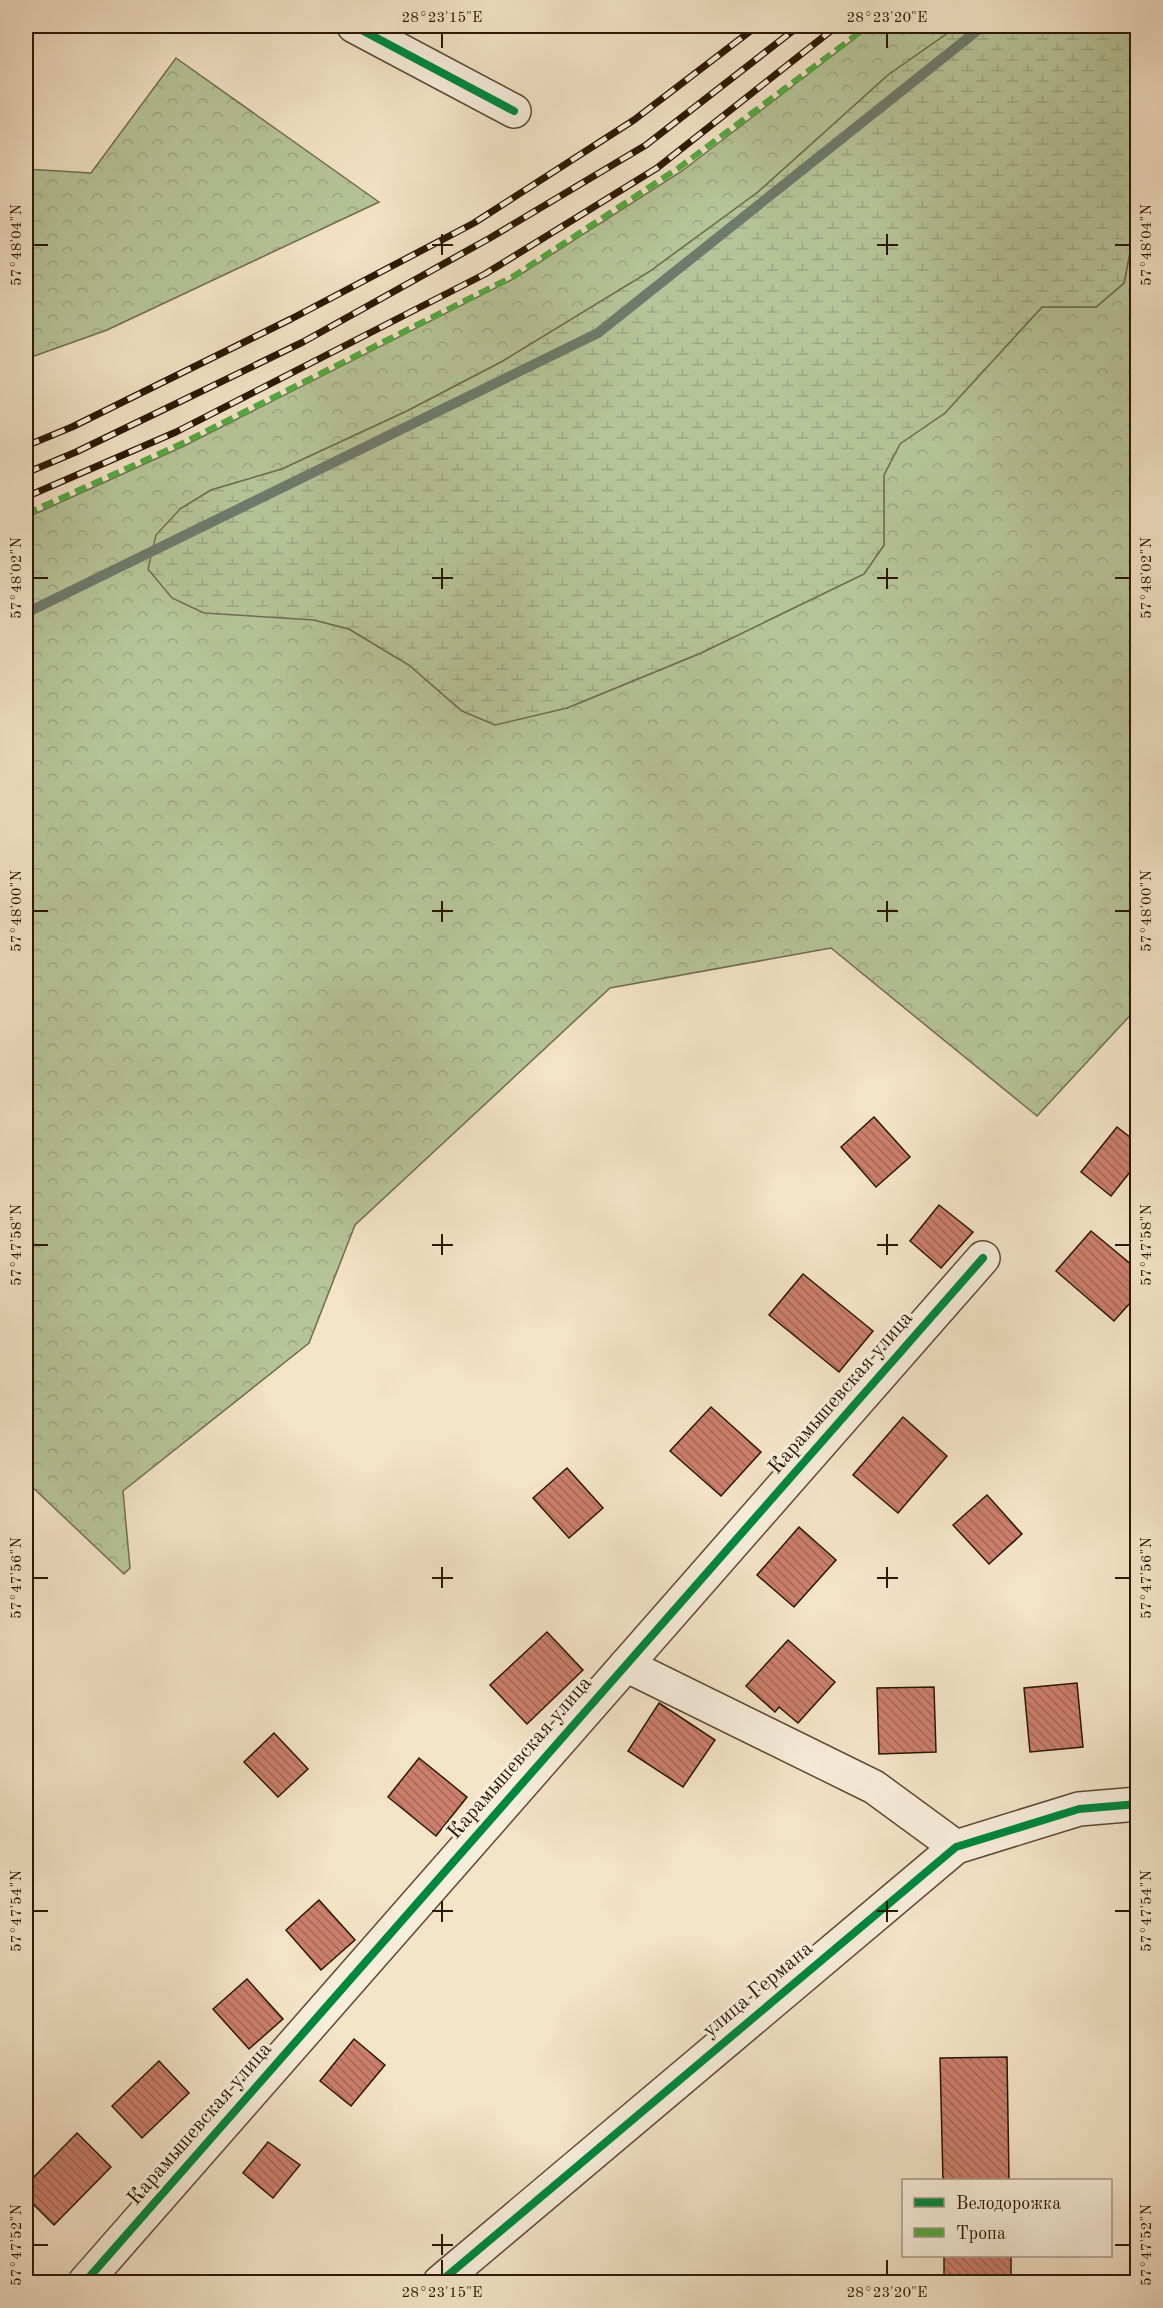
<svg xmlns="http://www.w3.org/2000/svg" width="1163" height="2308" viewBox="0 0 1163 2308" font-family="'Old Standard TT',serif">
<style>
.forest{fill:url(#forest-crowns);stroke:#706e4e;stroke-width:1.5}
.wetland{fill:url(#wetland-marsh);stroke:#706e4e;stroke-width:1.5}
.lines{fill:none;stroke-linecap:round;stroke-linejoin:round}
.stream{stroke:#6e7b6c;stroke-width:10}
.building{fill:url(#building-back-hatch);stroke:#2b1702;stroke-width:1.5}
.minor-casing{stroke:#5d4a33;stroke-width:36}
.minor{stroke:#f7eddb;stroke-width:33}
.rail-casing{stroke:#2b1702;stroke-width:7}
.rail{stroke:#f7eddb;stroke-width:4.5;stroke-dasharray:14;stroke-linecap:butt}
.quiet{stroke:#54a940;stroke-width:6;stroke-dasharray:12 6;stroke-linecap:butt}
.cycleway-casing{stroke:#f7eddb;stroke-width:11}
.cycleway{stroke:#00873e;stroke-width:8}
.ticks{fill:none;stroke:#2b1702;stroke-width:2}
.labels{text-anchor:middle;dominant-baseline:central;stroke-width:6;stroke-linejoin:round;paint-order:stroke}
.street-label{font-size:21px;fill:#2b1702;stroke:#f7eddb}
.neatline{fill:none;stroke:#2b1702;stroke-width:2}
.ticks-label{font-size:15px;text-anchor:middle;fill:#2b1702}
</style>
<defs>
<pattern id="forest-crowns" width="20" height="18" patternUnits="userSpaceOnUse" patternTransform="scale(1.5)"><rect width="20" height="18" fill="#b6c599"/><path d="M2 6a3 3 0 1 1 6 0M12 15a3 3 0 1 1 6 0" fill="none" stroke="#9da882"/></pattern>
<pattern id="wetland-marsh" width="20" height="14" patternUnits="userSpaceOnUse" patternTransform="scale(1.5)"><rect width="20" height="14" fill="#b6c599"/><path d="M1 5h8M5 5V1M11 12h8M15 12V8" fill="none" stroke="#9da882"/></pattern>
<pattern id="building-back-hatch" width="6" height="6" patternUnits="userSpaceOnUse" patternTransform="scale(1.5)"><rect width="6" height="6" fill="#cb7f6c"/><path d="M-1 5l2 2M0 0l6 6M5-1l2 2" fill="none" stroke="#a56757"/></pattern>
</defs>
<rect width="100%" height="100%" fill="#f3e3c7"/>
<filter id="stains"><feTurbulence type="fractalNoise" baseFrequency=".00333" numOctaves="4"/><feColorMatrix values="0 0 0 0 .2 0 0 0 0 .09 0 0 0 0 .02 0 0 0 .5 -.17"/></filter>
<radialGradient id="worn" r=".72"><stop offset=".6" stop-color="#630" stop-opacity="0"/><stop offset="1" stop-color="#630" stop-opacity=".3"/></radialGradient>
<!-- forest -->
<g class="forest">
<polygon points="871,26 958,26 888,75 758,192 649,272 503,361 407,411 282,469 211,490 180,509 314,620 349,629 409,665 462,711 567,708 701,653 864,574 884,545 884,475 900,443 945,413 1042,307 1096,307 1124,283 1134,232 1137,225 1137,1008 1037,1116 831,948 610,988 355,1225 309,1343 123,1491 130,1568 124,1574 26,1481 26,518 184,446 515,278 682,171"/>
<polygon points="176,58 379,202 107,330 26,359 26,169 91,173"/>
</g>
<!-- wetland -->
<polygon class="wetland" points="958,26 1137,26 1137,225 1134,232 1124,283 1096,307 1042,307 945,413 900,444 884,475 884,545 864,574 701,653 567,708 495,725 462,711 409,665 349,629 314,620 204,613 172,598 148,569 156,535 180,509 211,490 282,469 407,411 503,361 649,272 758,192 888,75"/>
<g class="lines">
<!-- stream -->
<polyline class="stream" points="26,613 598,333 983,26"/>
</g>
<!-- building -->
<g class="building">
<polygon points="874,1117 910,1157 876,1187 841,1147"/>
<polygon points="1117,1127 1138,1143 1138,1162 1111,1196 1081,1172"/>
<polygon points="939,1205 973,1232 941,1268 910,1241"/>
<polygon points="1091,1231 1138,1270 1138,1294 1114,1321 1056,1271"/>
<polygon points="803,1274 873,1331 839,1372 769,1315"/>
<polygon points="711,1407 761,1452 721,1496 670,1451"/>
<polygon points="903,1417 947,1456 898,1513 853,1475"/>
<polygon points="567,1468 603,1508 569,1538 533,1498"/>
<polygon points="987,1495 1022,1534 989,1564 953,1525"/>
<polygon points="799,1527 836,1560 794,1607 757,1575"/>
<polygon points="547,1632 583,1670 527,1724 490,1685"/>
<polygon points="788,1640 835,1682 798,1723 779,1707 775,1712 746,1686"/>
<polygon points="1077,1683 1083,1747 1030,1752 1024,1688"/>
<polygon points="934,1687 936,1752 879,1754 877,1688"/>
<polygon points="659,1703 715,1740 683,1787 628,1751"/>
<polygon points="274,1733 308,1769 278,1797 244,1762"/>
<polygon points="419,1758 467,1797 436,1836 388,1797"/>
<polygon points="319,1900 355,1940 321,1970 286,1930"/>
<polygon points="247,1979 283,2019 249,2049 213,2009"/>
<polygon points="354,2039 385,2065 351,2106 320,2081"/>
<polygon points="1007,2057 1009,2180 943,2180 940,2058"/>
<polygon points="159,2061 189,2093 142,2138 112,2106"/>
<polygon points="77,2133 111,2167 54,2225 26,2197 26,2185"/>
<polygon points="268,2142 300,2165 273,2198 243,2173"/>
<rect x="944" y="2256" width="67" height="26"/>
</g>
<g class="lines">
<!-- minor casing -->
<g class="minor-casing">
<g id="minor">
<polyline points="354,26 514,111"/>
<polyline points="626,1665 874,1787 956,1847"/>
<polyline points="85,2282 983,1258"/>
<polyline points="440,2282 956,1847 1079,1809 1138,1804"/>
</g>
</g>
<!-- minor -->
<use href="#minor" class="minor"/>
<!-- rail casing -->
<g class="rail-casing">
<g id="rail">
<polyline points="26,446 72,427 291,319 474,223 634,120 757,26"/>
<polyline points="26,473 76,452 303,342 490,238 646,145 799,26"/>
<polyline points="26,497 176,432 485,274 657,168 837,26"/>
</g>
</g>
<!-- rail -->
<use href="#rail" class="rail"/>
<!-- quiet -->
<polyline class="quiet" points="26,514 181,444 514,276 680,167 851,39 865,26"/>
<!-- cycleway casing -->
<g class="cycleway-casing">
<g id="cycleway">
<polyline points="354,26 514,111"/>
<polyline points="85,2282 983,1258"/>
<polyline points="440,2282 956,1847 1079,1809 1138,1804"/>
</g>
</g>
<!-- cycleway -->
<use href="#cycleway" class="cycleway"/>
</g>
<!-- ticks -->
<path class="ticks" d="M442 33V48M887 33V48M442 234V255M887 234V255M33 245H48M432 245H453M877 245H898M1115 245H1130M442 568V589M887 568V589M33 578H48M432 578H453M877 578H898M1115 578H1130M442 901V922M887 901V922M33 911H48M432 911H453M877 911H898M1115 911H1130M442 1234V1255M887 1234V1255M33 1245H48M432 1245H453M877 1245H898M1115 1245H1130M442 1567V1588M887 1567V1588M33 1578H48M432 1578H453M877 1578H898M1115 1578H1130M442 1901V1922M887 1901V1922M33 1911H48M432 1911H453M877 1911H898M1115 1911H1130M442 2234V2255M33 2245H48M432 2245H453M1115 2245H1130M442 2260V2275M887 2260V2275"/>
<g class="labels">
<!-- street labels -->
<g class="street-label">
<text transform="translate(841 1393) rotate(-49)">Карамышевская улица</text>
<text transform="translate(520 1758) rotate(-49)">Карамышевская улица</text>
<text transform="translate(758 1990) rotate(-40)">улица Германа</text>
<text transform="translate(200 2124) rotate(-49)">Карамышевская улица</text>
</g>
</g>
<!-- margin -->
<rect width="1163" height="2308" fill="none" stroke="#f3e3c7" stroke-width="66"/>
<!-- legend -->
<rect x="902" y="2179" width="210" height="78" fill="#f7eddb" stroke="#a59784" stroke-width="1.5"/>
<rect x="914" y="2198" width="30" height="9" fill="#00873e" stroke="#a59784" stroke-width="1.5"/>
<text x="956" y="2209" font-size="18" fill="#2b1702">Велодорожка</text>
<rect x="914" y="2228" width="30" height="9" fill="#54a940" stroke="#a59784" stroke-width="1.5"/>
<text x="956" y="2239" font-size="18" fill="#2b1702">Тропа</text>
<rect x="33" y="33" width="1097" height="2242" class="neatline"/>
<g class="ticks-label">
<text x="442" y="22">28°23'15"E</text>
<text x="887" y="22">28°23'20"E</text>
<text transform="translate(16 245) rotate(-90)" y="5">57°48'04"N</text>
<text transform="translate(1146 245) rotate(-90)" y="5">57°48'04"N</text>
<text transform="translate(16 578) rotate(-90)" y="5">57°48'02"N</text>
<text transform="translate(1146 578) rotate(-90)" y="5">57°48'02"N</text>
<text transform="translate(16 911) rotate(-90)" y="5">57°48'00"N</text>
<text transform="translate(1146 911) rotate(-90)" y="5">57°48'00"N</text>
<text transform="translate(16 1245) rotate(-90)" y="5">57°47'58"N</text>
<text transform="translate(1146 1245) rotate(-90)" y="5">57°47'58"N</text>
<text transform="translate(16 1578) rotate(-90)" y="5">57°47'56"N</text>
<text transform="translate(1146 1578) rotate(-90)" y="5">57°47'56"N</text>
<text transform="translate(16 1911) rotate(-90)" y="5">57°47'54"N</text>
<text transform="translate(1146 1911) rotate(-90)" y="5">57°47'54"N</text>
<text transform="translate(16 2245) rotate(-90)" y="5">57°47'52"N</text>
<text transform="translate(1146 2245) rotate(-90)" y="5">57°47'52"N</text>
<text x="442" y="2297">28°23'15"E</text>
<text x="887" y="2297">28°23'20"E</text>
</g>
<rect width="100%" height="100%" filter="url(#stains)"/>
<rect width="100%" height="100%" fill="url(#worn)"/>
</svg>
